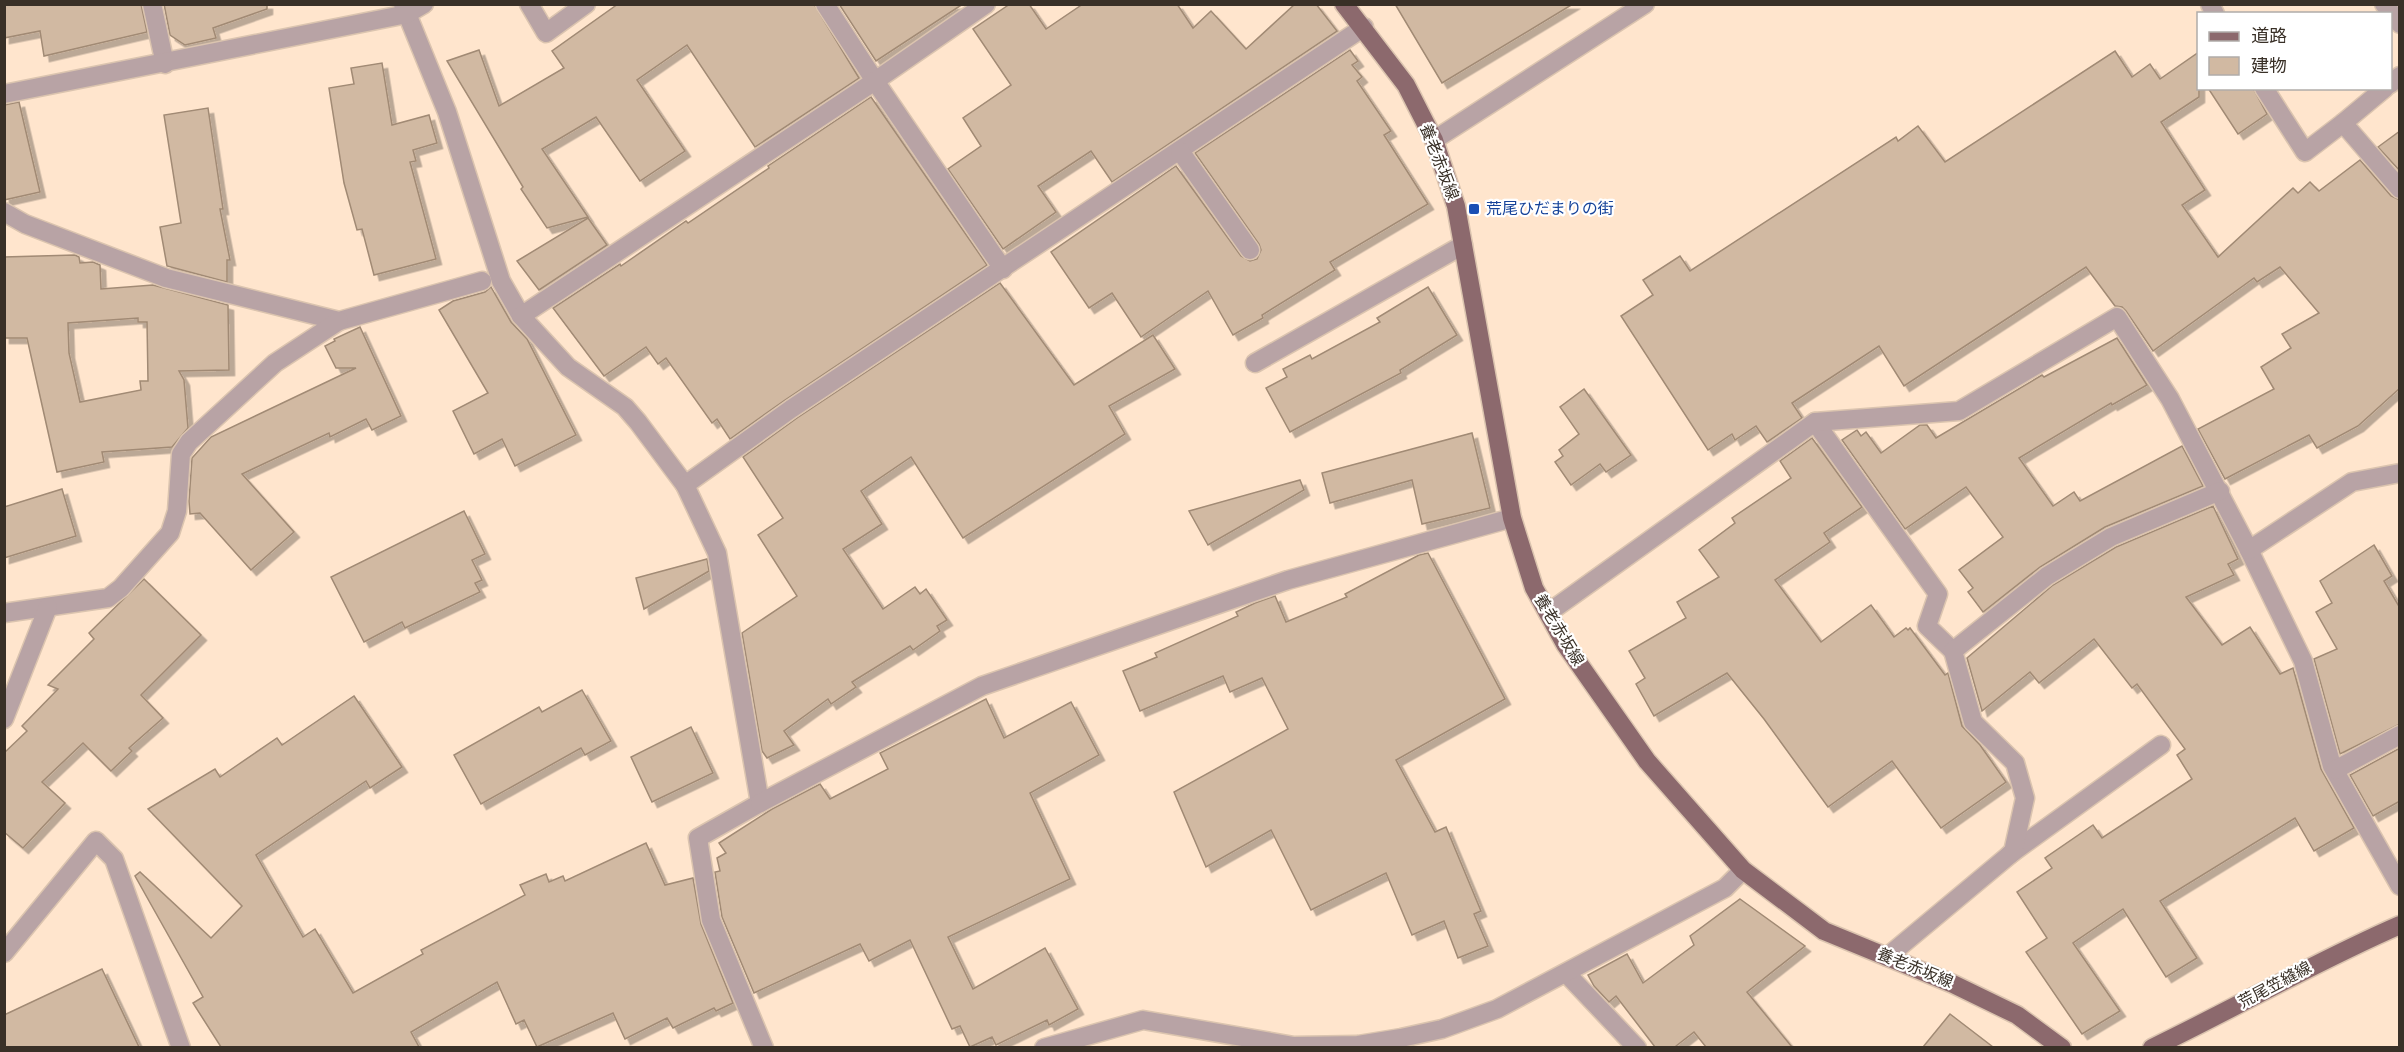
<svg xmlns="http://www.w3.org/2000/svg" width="2404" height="1052" viewBox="0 0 2404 1052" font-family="'Source Sans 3','Noto Sans JP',sans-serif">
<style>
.building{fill:#d1b9a2;stroke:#a18a74;stroke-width:1.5;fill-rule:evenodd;filter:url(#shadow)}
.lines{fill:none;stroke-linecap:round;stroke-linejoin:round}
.minor-casing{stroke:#dbc4af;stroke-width:21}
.major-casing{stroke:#dbc4af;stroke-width:21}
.minor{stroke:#b8a3a5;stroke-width:18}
.major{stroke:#8c696d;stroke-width:18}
.transit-dot{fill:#1a4fb4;stroke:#fff;stroke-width:2}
.labels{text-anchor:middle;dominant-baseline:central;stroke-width:4.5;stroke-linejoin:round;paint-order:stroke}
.street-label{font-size:16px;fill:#393027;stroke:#fff}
.transit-label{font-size:16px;fill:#164399;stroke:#fff;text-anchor:start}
</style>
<defs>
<filter id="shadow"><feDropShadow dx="5.5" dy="5.5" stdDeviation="0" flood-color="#0004"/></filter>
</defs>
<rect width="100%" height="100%" fill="#ffe5cd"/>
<!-- building -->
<g class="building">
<polygon points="4,4 141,4 147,32 44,56 40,31 4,38"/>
<polygon points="164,4 267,4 267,9 213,28 216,38 185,45 170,35"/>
<polygon points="618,4 814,4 859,78 755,147 687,45 637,80 685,151 640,181 596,117 542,149 588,217 547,228 521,189 523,187 447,61 479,50 499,106 564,68 552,51"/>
<polygon points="839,4 963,4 876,61"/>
<polygon points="1010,4 1029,4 1046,29 1083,4 1177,4 1193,28 1211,11 1246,49 1295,4 1316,4 1337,31 1112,182 1091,151 1038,186 1056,212 1003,249 948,169 981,146 963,118 1011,85 973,29"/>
<polygon points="1395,4 1573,4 1442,83"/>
<polygon points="1350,50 1358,61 1352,65 1362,77 1357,81 1391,131 1384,135 1428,204 1330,262 1335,270 1262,315 1263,318 1233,335 1208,291 1141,337 1112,293 1089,308 1051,252 1176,166 1241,256 1250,261 1257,259 1261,250 1259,244 1195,153"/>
<polygon points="2115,51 2132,77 2150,64 2160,79 2199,52 2199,97 2161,122 2205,190 2182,205 2218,257 2293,188 2298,193 2310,182 2319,191 2360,160 2391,196 2400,200 2400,388 2358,426 2317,448 2309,435 2225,479 2198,429 2274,389 2261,367 2291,348 2282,334 2319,313 2280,267 2257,282 2254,278 2153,351 2126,311 2122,307 2115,306 2086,267 1904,386 1879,346 1792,403 1802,418 1767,442 1756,426 1735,440 1732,434 1708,450 1621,316 1653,295 1643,280 1680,256 1690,271 1896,137 1898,141 1918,126 1945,162"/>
<polygon points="382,63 392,125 429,115 437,143 413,150 416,161 410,162 436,259 374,275 362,229 357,230 344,183 329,88 354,84 351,68"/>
<polygon points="2208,88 2253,88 2267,114 2238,134"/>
<polygon points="871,97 987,265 785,400 730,439 717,419 712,423 666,358 658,364 646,347 604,376 553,308 620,264 621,266 686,221 688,223 769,168 768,166"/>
<polygon points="19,102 40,192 4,200 4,105"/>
<polygon points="208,108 223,209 220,209 230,260 227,260 227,282 167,266 160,227 181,223 164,115"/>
<polygon points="2400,131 2400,171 2378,147"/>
<polygon points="588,218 607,245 539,290 517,261"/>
<path d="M75 255 79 257 80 263 93 262 100 265 101 289 153 285 228 305 229 370 179 371 184 380 188 428 172 447 102 452 104 462 57 472 27 338H4V257ZM138 318V322H147L148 381H140L141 390 80 402 69 353 68 323Z"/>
<polygon points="1000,283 1074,385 1153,335 1175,369 1109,406 1125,434 963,538 911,457 861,491 882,524 843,549 883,609 915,587 920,594 926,589 947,620 937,626 940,631 913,650 910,646 852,682 856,687 831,704 828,699 784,731 794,745 767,758 762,751 742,633 797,596 758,535 783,518 743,457 797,418"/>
<polygon points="491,287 511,322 527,339 576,435 515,466 502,439 474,454 453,411 488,393 439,310 453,301 485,292"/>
<polygon points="1428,287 1457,335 1400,370 1401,373 1290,432 1266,388 1287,377 1283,369 1310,355 1312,359 1380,322 1377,318"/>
<polygon points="360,327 401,416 372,430 366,419 330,437 329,433 242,474 294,532 251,570 200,513 190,514 189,501 192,458 211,437 356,368 336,368 325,346 335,341 334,339"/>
<polygon points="2117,338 2147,385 2112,405 2111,403 2019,458 2053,506 2074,492 2080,501 2182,446 2203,486 2105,527 2040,567 1983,612 1968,592 1973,588 1959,570 2003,537 1966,487 1905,529 1842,440 1857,430 1861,436 1866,432 1881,453 1920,425 1927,425 1936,438 2042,375 2044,377"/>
<polygon points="1584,389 1631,455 1606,472 1600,464 1571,485 1555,462 1563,456 1559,450 1579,434 1560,407"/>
<polygon points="1472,433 1490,508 1422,524 1412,480 1330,503 1322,473"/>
<polygon points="1812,438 1862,507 1824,533 1830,542 1775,580 1821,642 1871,605 1894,637 1906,628 1908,630 1910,628 1945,675 1948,673 1962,726 1980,745 2006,782 1941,828 1892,761 1828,807 1764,719 1727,673 1654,716 1636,684 1645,678 1629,651 1686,618 1677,602 1719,577 1699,550 1735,523 1732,518 1791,478 1780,461"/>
<polygon points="1300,480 1304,490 1208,545 1189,511"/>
<polygon points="62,489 76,536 4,558 4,507"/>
<polygon points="2213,506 2238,559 2228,564 2234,575 2186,597 2222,645 2250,627 2280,674 2293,668 2321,769 2354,828 2314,851 2295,818 2160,901 2197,958 2166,977 2123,909 2073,943 2120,1011 2082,1034 2026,952 2047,938 2017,892 2052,868 2045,858 2093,825 2102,838 2192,779 2177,755 2185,749 2137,684 2132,688 2094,639 2039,683 2030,672 1982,711 1967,658 2053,585 2116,547"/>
<polygon points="464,511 485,554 472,560 482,580 475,583 480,592 405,628 402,622 364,642 331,577"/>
<polygon points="2374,545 2392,576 2384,581 2400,608 2400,724 2340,754 2314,659 2337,649 2316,612 2332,603 2320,581"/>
<polygon points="1428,553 1505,699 1396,760 1435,832 1446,827 1481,911 1474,914 1488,946 1458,958 1444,921 1412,935 1386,873 1311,910 1271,830 1206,867 1174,792 1288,729 1262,678 1230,692 1223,676 1140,711 1123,671 1157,657 1155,653 1238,616 1236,612 1255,603 1275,596 1286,622 1347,597 1345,594 1419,555"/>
<polygon points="707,559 709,571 644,609 636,578"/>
<polygon points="144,579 201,635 141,695 163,718 129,748 132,751 111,771 83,743 42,782 65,803 23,848 4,832 4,753 27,731 22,726 58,689 48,685 94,639 89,633"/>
<polygon points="582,690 611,741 585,755 581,748 481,804 454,755 539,707 542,712"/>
<polygon points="354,696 402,767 370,788 366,781 256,855 303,937 315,929 353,993 423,954 421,950 525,895 520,885 546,874 549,882 563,876 565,881 646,843 665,885 693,878 701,924 733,1003 716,1011 714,1008 673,1028 667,1018 625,1039 613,1013 537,1047 524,1020 516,1024 497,982 411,1032 419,1047 221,1047 193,1003 203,997 135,876 140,872 211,938 242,906 148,809 215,769 220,777 277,738 282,745"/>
<polygon points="986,699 1004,738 1071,702 1099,755 1030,793 1070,879 948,937 973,989 1045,948 1078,1009 1049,1025 1047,1020 996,1045 992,1037 970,1047 960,1026 952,1029 910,940 869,961 860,944 754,993 722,917 715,872 720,871 717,858 726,853 719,843 772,809 820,784 830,799 888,769 880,753"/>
<polygon points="691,727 713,773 652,802 631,757"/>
<polygon points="2400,748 2400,801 2373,816 2350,775"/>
<polygon points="1740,899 1805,946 1747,992 1792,1047 1706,1047 1694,1032 1676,1046 1676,1047 1655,1047 1616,996 1609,1002 1594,986 1588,975 1627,954 1643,983 1694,945 1690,936"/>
<polygon points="102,969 139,1047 4,1047 4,1015"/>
<polygon points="1950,1014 1993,1047 1923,1047"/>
</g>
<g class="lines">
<!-- minor casing -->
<g class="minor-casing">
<g id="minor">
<polyline points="152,4 165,64"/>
<polyline points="403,4 447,112 501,281 521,316 568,367 625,407 638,422 685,485 791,409 1364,27"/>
<polyline points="529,4 546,33 586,4"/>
<polyline points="825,4 875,81 1003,269"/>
<polyline points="2210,4 2215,14"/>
<polyline points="2384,4 2400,24"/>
<polyline points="2390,84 2400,76"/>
<polyline points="2264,88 2305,152 2343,123 2400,189"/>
<polyline points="4,94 407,14 424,4"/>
<polyline points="2343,123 2385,88"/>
<polyline points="1434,140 1645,4"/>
<polyline points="1180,151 1250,250"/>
<polyline points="4,212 25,224 166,278 339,321 482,281"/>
<polyline points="521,316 875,81 986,4"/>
<polyline points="1255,363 1463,245"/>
<polyline points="1815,422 1938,594 1927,626 1953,651"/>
<polyline points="685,485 717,553 760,803 698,838 711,920 764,1048"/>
<polyline points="2249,550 2303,661 2332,766 2400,886"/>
<polyline points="4,613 108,598 121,588 170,533 177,511 181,454 189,442 275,363 339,321"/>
<polyline points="1548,613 1815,422 1959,411 2117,317 2170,399 2249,550 2352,482 2400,473"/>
<polyline points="4,719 48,607"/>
<polyline points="2335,770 2400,735"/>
<polyline points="760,803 982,686 1288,580 1512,518"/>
<polyline points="2009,855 2161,745"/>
<polyline points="4,953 96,841 114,859 181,1048"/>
<polyline points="1887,957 2013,852 2025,798 2015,763 1973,722 1953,651 2047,576 2111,537 2220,491"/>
<polyline points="1566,973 1637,1048"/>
<polyline points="1044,1048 1143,1020 1294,1046 1358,1045 1401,1038 1442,1029 1497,1009 1725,888 1743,870"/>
</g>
</g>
<!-- major casing -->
<g class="major-casing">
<g id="major">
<polyline points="1344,4 1406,85 1434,140 1456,206 1512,518 1534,588 1565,644 1647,761 1743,870 1824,931 1953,984 2017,1015 2062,1048"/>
<path d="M2152 1048C2235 1008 2315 962 2400 925"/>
</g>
</g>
<!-- minor -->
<use href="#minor" class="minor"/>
<!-- major -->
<use href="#major" class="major"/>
</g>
<!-- markers -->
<rect class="transit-dot" x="1468" y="203" width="12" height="12" rx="3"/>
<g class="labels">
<!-- street labels -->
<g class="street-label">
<text transform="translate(1439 162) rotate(69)">養老赤坂線</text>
<text transform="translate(1559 630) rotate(59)">養老赤坂線</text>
<text transform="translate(1915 968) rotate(22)">養老赤坂線</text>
<text transform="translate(2275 985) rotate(-28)">荒尾笠縫線</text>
</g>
<!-- transit labels -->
<g class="transit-label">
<text x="1486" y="209">荒尾ひだまりの街</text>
</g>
</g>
<!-- border -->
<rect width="2404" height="1052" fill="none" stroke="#393027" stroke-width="12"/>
<!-- legend -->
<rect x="2197" y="12" width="195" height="78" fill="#ffffff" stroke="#b0aca9" stroke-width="1.5"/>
<rect x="2209" y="32" width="30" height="9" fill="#8c696d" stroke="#b0aca9" stroke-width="1.5"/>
<text x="2251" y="42" font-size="18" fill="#393027">道路</text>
<rect x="2209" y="57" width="30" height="18" fill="#d1b9a2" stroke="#b0aca9" stroke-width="1.5"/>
<text x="2251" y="72" font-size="18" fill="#393027">建物</text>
</svg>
